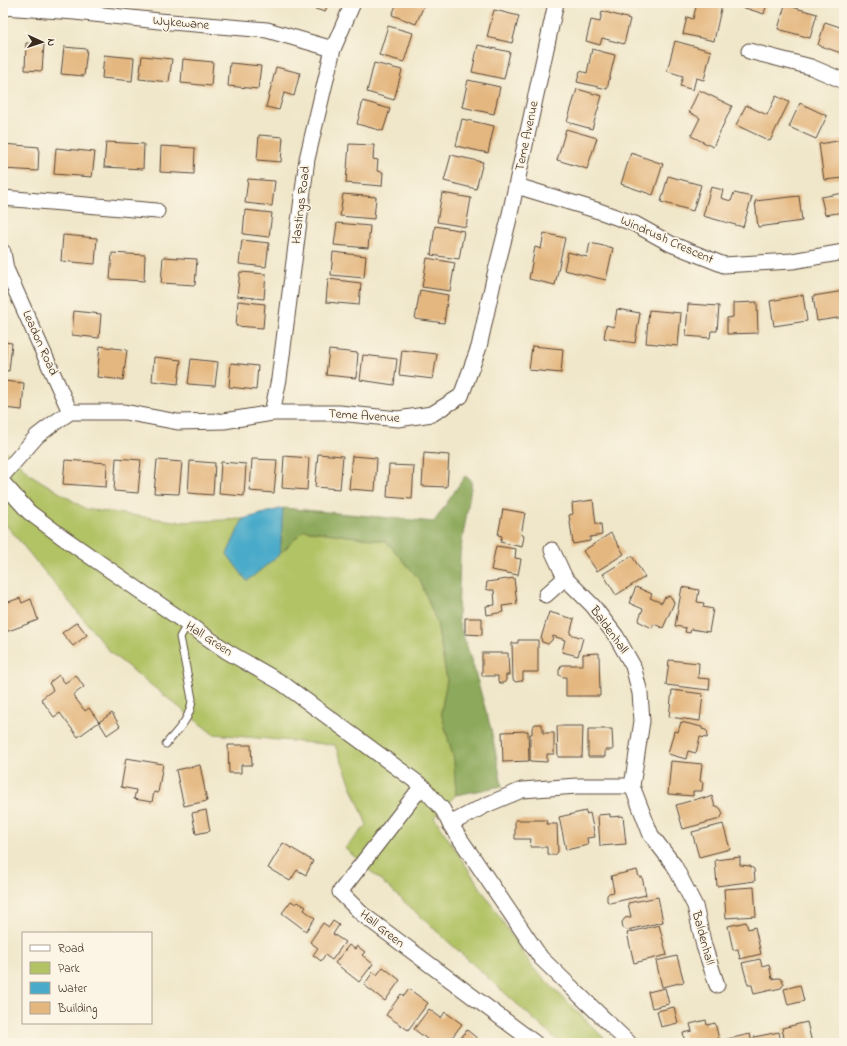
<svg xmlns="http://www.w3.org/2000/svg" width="847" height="1046" viewBox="0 0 847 1046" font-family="'Indie Flower',sans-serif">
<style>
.green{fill:#b2c366;stroke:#767642}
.forest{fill:#8da95b;stroke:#646a3c}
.water{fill:#4aaac9;stroke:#426a74}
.building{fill:#e4b780}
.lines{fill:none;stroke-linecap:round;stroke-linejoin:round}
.service-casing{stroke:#564638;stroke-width:9}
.minor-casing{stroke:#564638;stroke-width:17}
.service{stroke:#fff;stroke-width:7}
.minor{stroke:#fff;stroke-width:15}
.labels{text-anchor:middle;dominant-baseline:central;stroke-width:3.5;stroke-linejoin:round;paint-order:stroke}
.street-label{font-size:13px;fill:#3b2a1e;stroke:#fcf5e5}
</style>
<rect width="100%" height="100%" fill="#fcf5e5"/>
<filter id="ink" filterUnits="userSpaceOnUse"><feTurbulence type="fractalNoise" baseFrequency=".025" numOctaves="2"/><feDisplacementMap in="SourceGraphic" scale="8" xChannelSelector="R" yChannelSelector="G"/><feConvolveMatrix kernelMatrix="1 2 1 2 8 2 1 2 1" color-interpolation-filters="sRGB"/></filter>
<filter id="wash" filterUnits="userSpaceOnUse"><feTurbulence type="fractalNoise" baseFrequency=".012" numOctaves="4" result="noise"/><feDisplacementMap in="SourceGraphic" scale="16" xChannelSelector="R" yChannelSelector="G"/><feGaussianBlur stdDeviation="0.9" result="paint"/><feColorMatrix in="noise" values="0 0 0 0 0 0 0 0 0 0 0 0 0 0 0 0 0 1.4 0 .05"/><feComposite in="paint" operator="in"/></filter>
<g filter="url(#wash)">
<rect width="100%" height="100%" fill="#f0e7ca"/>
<!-- green -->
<polygon class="green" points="3,448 31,475 86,509 181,522 243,519 227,554 247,581 280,554 303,530 386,541 420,580 437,623 447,680 441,712 454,760 456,795 434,817 533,968 609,1043 560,1043 345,848 367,825 335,745 213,734 112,654 3,521"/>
<!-- forest -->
<polygon class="forest" points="465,476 472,481 460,554 458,620 473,665 491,729 502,786 456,795 454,760 441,712 447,680 437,623 420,580 386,541 304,530 280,554 283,508 434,522"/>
<!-- water -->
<polygon class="water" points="283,508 280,554 247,581 227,554 243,519"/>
<g id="blocks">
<!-- building -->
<g class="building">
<polygon points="296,3 328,3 325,12"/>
<polygon points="397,3 425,3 416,24 392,15"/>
<polygon points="507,3 523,3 522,7"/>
<polygon points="600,3 619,3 618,8"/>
<polygon points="697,3 722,4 714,41 683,34 687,17 693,19"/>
<polygon points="729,3 767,3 764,14"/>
<polygon points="785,5 817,14 810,38 778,29"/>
<polygon points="494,10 519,16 512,43 487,37"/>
<polygon points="602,11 630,19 624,44 602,38 600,45 586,41 591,20 600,22"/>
<polygon points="825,22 840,27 841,23 844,24 844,54 818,45"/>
<polygon points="388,26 413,33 404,62 379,55"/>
<polygon points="675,41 711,51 704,80 696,78 693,90 680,86 683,76 667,71"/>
<polygon points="26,43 44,44 42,71 25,70"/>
<polygon points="478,45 510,52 504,79 472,72"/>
<polygon points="64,47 87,49 84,76 61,74"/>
<polygon points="592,49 615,55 607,89 577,82 580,71 587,73"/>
<polygon points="104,55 134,58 132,81 102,78"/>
<polygon points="142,56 172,59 169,82 139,79"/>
<polygon points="183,59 213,62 211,86 181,83"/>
<polygon points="230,63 261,66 258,89 228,86"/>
<polygon points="374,63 402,70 394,100 367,92"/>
<polygon points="276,67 300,73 294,96 284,93 279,110 266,107"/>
<polygon points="468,80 500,87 494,114 462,107"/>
<polygon points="577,89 602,96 592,129 567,122"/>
<polygon points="699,90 732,106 713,147 691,136 700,118 689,112"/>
<polygon points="776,96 789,102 770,141 736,125 746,105 767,115"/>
<polygon points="363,101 390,109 383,131 357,124"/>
<polygon points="800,103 827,116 816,139 789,127"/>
<polygon points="462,119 494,126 488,153 456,146"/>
<polygon points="566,129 597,138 587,169 557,160"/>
<polygon points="259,135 283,137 281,162 257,160"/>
<polygon points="844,140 844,178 824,180 819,144"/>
<polygon points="106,142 144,144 143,169 104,167"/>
<polygon points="3,144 39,147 38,171 3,169"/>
<polygon points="349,144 374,145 373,159 378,160 377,171 383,172 382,186 346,183"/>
<polygon points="161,146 195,148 194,174 160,172"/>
<polygon points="56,148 95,152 92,177 54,174"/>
<polygon points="631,153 663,164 653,195 621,184"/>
<polygon points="451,155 483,162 476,189 444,181"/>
<polygon points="668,176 701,185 693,211 661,202"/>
<polygon points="248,179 275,181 272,206 245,203"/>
<polygon points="711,187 723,190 721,198 731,201 734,193 752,197 743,227 703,216"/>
<polygon points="442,193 471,198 466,227 437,222"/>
<polygon points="844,193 844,212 825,215 821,197"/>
<polygon points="343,194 376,197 374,219 340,216"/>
<polygon points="799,196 802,221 758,227 755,201"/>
<polygon points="245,210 272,213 269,237 243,234"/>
<polygon points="337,223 370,226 368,248 334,245"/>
<polygon points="435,226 464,231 459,259 431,255"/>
<polygon points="544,233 565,238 555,285 529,279 535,247 541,249"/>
<polygon points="63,235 97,238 95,264 61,261"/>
<polygon points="242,240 269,243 266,267 239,264"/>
<polygon points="590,243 613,248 606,280 564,270 568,252 587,257"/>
<polygon points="333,252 366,256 364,278 331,275"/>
<polygon points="112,253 145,255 144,281 110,279"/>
<polygon points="163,257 197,259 195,285 161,283"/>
<polygon points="427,258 455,263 450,291 422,287"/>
<polygon points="240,272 266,274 264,299 237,296"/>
<polygon points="328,279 361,283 359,305 326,302"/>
<polygon points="420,290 448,295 444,323 415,319"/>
<polygon points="844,291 844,317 817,321 813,296"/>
<polygon points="803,295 807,321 774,326 770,301"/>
<polygon points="238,301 265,304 263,328 236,326"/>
<polygon points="757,302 758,333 727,334 727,318 733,317 733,303"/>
<polygon points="688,304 719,306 717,331 711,331 710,338 686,336"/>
<polygon points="617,309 640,313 635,343 604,338 606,325 614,327"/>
<polygon points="649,310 681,313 678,346 646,343"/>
<polygon points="74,311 101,314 99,338 72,335"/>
<polygon points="3,342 12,343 9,371 3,370"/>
<polygon points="100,346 127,350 123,380 97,377"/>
<polygon points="532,346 563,349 561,373 529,370"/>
<polygon points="329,350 358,353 356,378 326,375"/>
<polygon points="402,350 437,354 433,379 399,375"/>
<polygon points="363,355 397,359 394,385 360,380"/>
<polygon points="154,357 181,360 178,384 152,381"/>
<polygon points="191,359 218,362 215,386 188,384"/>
<polygon points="231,363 258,366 256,390 229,387"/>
<polygon points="3,381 24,383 22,410 3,408"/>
<polygon points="424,453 449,455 447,487 422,486"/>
<polygon points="318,454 343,456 340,489 315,487"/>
<polygon points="284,456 309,458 307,490 282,488"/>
<polygon points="352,456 377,458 375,491 349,489"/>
<polygon points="116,458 141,460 138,493 114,491"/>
<polygon points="252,459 277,460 274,493 250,491"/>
<polygon points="65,460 107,463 106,487 63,484"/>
<polygon points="157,460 182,462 179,494 154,493"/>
<polygon points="190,461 215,463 213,495 188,493"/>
<polygon points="221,462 246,464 244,496 219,494"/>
<polygon points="389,465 414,466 412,499 387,497"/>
<polygon points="593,500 596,524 601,524 602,535 590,537 590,541 573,544 569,515 573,514 572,503"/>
<polygon points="503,509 525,513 521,535 524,536 522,547 500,542 502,536 498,535"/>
<polygon points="611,533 624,554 597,571 583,551"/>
<polygon points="496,546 516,549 515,558 521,559 518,575 491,570"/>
<polygon points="632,556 645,577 616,595 603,574"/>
<polygon points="514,578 517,604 502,606 503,612 487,615 486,606 495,605 494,590 489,590 486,589 487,582"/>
<polygon points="636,587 652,594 650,598 662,603 664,598 669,596 672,598 674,603 663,628 654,624 652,628 638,621 643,609 629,603"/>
<polygon points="682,587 699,590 697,602 704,603 703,607 713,609 709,632 691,629 690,633 685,632 686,628 675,626"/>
<polygon points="20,598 22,603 31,599 38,620 3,633 3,604"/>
<polygon points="549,612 574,619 570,634 583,638 578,656 562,652 565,640 553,636 552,640 548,644 542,642 541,638"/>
<polygon points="465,618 482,618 482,635 465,634"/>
<polygon points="77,622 87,635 73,646 62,633"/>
<polygon points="518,640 538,640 538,672 523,672 523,680 521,681 516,682 513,680 512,643 518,643"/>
<polygon points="482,653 508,653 509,675 506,675 506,680 504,683 500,683 498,681 498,676 482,676"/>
<polygon points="599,653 600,696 566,696 566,677 562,677 559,675 559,670 562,665 583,665 583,654"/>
<polygon points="669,660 699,663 698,678 710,679 709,690 666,685"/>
<polygon points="59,675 65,683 76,675 84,687 73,695 85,711 89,708 99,722 78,737 60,713 54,717 41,699 53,690 49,683"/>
<polygon points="672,690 703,694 700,721 669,717"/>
<polygon points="112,713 120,726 107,735 99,722"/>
<polygon points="681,722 702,727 702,729 706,730 708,733 707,738 700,737 696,753 688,751 686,759 668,754 674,731 678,732"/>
<polygon points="535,724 541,724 543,728 543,733 554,733 554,754 547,754 547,762 530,761 530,734 532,734 532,728"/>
<polygon points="557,726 583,726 582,757 558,757"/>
<polygon points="588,729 612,729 613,750 605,750 605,757 588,757"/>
<polygon points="528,731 529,761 503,762 502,732"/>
<polygon points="228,745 251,745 252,765 241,765 241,773 229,773"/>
<polygon points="126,758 163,764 158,793 154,792 152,802 134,799 136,790 121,787"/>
<polygon points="671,761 702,764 700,781 703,782 702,791 693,791 693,796 668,794"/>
<polygon points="200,765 207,801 184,806 176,770"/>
<polygon points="712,796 715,807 717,806 721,809 723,814 720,819 683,829 676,805 704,797 704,799"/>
<polygon points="206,810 210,831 196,834 192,813"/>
<polygon points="586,811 586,814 590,813 595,837 587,838 588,845 566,850 559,817"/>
<polygon points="610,814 610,817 623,816 626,844 600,846 598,815"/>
<polygon points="515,820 546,820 547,824 557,824 558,852 555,855 549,855 547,852 547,847 530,847 531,839 515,839"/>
<polygon points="723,824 730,849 699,857 692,832"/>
<polygon points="283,843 313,861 306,875 297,870 290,881 268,868"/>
<polygon points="740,857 740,865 750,866 754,869 755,881 717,886 715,860"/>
<polygon points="637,870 639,877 642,877 646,895 610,903 607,901 607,895 609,893 614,892 611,876"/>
<polygon points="754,887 756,916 726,918 724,889"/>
<polygon points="658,897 663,922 627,930 623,928 622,922 625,918 631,917 628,903"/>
<polygon points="291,901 296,904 298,902 306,907 304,910 315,918 306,931 282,913"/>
<polygon points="333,921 339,925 333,934 345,942 332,960 325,955 321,961 313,955 318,948 310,942 323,923 329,927"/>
<polygon points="746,922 748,929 755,927 761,954 740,959 738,949 733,950 728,926"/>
<polygon points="659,925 667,955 634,963 627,933"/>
<polygon points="349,945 355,949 357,946 365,952 362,955 373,964 359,982 335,963"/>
<polygon points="677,956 684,982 662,987 656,961"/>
<polygon points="760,959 762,966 769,964 772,979 778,978 782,979 784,984 781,988 754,994 752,985 748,985 742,963"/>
<polygon points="383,967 400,980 385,1001 364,985 373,972 377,975"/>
<polygon points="800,985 804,1001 788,1005 784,989"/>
<polygon points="665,988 669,1004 652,1008 648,992"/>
<polygon points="409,989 428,1003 408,1030 386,1015 401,994 404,996"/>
<polygon points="674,1007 678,1023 661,1027 657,1011"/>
<polygon points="429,1009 441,1018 445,1012 462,1024 448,1043 432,1043 414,1029"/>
<polygon points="706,1020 707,1025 715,1023 720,1043 685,1043 683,1033 692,1031 690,1024"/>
<polygon points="807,1022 812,1043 785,1043 782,1028"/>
<polygon points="467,1030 483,1043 457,1043"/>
<polygon points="779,1032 781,1043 755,1043 754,1037"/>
<polygon points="750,1034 752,1043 724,1043 723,1040"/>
</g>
</g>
</g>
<g filter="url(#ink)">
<use href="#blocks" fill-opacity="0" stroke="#564638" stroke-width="1"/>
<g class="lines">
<!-- service casing -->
<g class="service-casing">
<path id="service" d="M166 744C178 730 191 718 192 699L180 637 187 625"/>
</g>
<!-- minor casing -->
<g class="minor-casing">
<g id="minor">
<polyline points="3,7 75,12 159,21 267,30 333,49"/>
<polyline points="749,51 811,67 844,81"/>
<polyline points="517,186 599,211 635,224 671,244 724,265 792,261 844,252"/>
<polyline points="3,198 157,211"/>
<polyline points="3,252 6,269 70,412"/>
<polyline points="272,413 279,379 307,159 333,49 353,3"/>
<polyline points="3,475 37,436 50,426 70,412 124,412 178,422 224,421 272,413 339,413 398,419 432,414 461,396 479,347 495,274 508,223 556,3"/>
<polyline points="3,483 29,512 61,536 228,652 282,683 422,786 443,810 450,824 541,958 629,1043"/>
<polyline points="546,595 565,578"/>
<polyline points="422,786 340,892 362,914 535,1043"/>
<polyline points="632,786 651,835 674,865 695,906 704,946 717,985"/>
<polyline points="450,824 486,805 522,790 577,786 632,786 642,721 640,693 633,666 616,636 593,606 565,578 552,550"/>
</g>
</g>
<!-- service -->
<use href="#service" class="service"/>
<!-- minor -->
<use href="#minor" class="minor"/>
</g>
</g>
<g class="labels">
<!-- street labels -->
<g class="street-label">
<text transform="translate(181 23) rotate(5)">Wykewane</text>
<text transform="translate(527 136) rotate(-78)">Teme Avenue</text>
<text transform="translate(301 205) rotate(-83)">Hastings Road</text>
<text transform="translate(667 240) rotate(24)">Windrush Crescent</text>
<text transform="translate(40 343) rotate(66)">Leadon Road</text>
<text transform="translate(364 416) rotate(4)">Teme Avenue</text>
<text transform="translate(609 630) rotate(54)">Baldenhall</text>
<text transform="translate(209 639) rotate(33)">Hall Green</text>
<text transform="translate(382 929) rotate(38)">Hall Green</text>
<text transform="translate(703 938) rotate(75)">Baldenhall</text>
</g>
</g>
<!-- margin -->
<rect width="847" height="1046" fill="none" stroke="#fcf5e5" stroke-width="16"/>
<!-- legend -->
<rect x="22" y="932" width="130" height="92" fill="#fcf5e5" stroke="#afa495"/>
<rect x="30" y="945" width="20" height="6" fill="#ffffff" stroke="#afa495"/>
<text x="58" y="952" font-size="12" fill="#3b2a1e">Road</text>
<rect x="30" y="962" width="20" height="12" fill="#b2c366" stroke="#afa495"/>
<text x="58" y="972" font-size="12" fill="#3b2a1e">Park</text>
<rect x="30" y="982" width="20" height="12" fill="#4aaac9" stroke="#afa495"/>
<text x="58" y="992" font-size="12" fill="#3b2a1e">Water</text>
<rect x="30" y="1002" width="20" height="12" fill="#e4b780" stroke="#afa495"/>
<text x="58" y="1012" font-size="12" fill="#3b2a1e">Building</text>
<!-- north arrow -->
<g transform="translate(42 42) rotate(93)" stroke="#fcf5e5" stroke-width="3" paint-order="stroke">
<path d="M0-3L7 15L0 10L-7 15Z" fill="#3b2a1e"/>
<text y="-6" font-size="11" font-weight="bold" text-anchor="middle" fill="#3b2a1e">N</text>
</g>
</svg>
